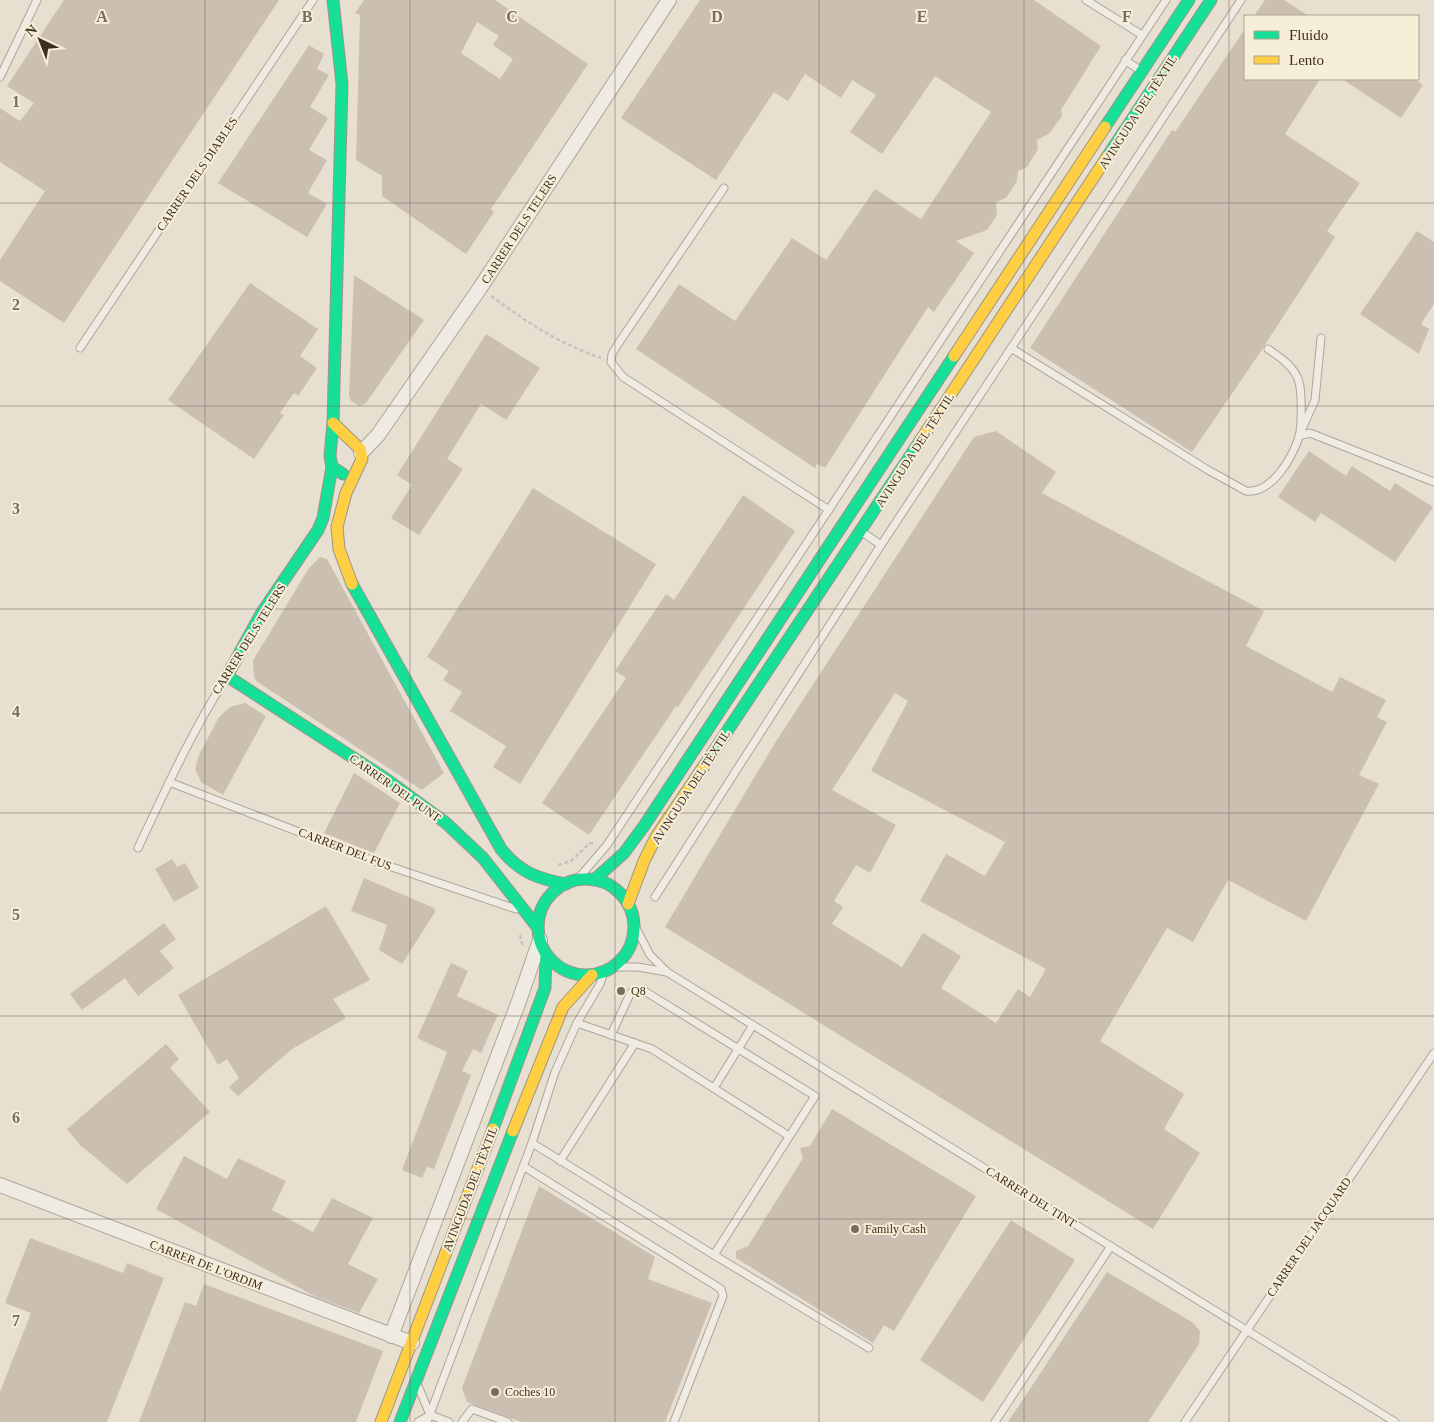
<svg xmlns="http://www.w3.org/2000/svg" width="1434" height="1422" viewBox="0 0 1434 1422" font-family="Georgia,serif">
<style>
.building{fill:#cbbfb2;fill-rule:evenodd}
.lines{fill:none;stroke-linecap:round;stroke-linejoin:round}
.lane-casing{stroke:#ada599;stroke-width:9}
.street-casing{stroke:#ada599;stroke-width:16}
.fast-casing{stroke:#9c958a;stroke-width:13}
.slow-casing{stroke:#9c958a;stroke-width:13}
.path{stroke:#c8c2b9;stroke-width:2.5;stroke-dasharray:4 2.5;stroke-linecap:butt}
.lane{stroke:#efebe3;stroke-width:7}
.street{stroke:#efebe3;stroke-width:14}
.fast{stroke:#16e098;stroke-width:11}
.slow{stroke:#ffcf43;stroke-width:11}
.grid{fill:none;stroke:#786c5e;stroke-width:1;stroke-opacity:0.55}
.poi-dot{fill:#786c5e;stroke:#f7eed8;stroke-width:2}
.labels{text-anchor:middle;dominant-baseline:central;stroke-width:4;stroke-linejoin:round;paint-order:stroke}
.street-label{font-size:12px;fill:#3d2e20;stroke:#f7eed8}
.poi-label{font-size:12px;fill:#3d2e20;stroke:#f7eed8;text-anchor:start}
.grid-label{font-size:16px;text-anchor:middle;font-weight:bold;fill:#786c5e;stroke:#f7eed8;stroke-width:4;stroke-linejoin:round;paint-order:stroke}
</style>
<rect width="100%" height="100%" fill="#e7e0d1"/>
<!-- building -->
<g class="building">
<polygon points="64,0 279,0 64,323 0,281 0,260 45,191 0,162 0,108 20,121 34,103 7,86"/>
<path d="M364 0H495L588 64 491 209 494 212 466 254 382 196V176L356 160 360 15 355 13ZM477 22 499 36 493 45 513 59 500 79 461 53Z"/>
<polygon points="700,0 1034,0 1101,46 1061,110 1062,116 1049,134 1037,140 1038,149 1027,167 1018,171 1017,181 1006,198 996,202 997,215 987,230 956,241 974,253 934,312 928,307 825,468 817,464 815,468 636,349 679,284 735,321 792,238 826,260 875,189 921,219 991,112 935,76 882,154 850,132 876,95 852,80 841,98 805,74 788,101 774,92 716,180 621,118"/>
<polygon points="1265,0 1284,0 1309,16 1254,16"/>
<polygon points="1245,29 1245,79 1320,79 1285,134 1360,183 1327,231 1335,237 1259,354 1192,452 1030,348 1172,130 1175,132"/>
<polygon points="309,45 324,54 317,69 329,75 310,107 328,118 309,150 327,160 308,193 327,204 307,237 218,183"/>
<polygon points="1342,79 1414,79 1423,85 1401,118"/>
<polygon points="1417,231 1434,242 1434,304 1421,324 1429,329 1419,354 1360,314"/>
<polygon points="354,275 424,320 366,403 360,406 351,401 349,395"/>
<polygon points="250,283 318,329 300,356 317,368 298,396 294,393 280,413 284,415 254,459 168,400"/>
<polygon points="486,334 540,368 506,420 481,404 447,459 463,469 419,535 391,518 412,485 397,475"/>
<path d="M996 431 1056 472 1042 493 1264 611 1246 646 1332 692 1340 677 1386 700 1377 717 1387 722 1359 775 1379 784 1306 921 1228 880 1193 942 1167 928 1100 1041 1184 1094 1164 1129 1200 1153 1153 1229 665 927 773 746 974 437ZM895 693 908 701 871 771 1005 842 985 876 946 854 920 901 1046 969 1030 997 1018 989 996 1023 941 988 961 956 923 933 902 967 832 924 843 907 834 901 856 865 870 873 896 825 832 790Z"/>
<polygon points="1309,451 1346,476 1352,466 1390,491 1395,483 1433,507 1395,562 1321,513 1315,522 1278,497"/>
<polygon points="533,488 656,564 520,784 493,767 506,746 450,711 462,692 443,680 449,671 427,657"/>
<polygon points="743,495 795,531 678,707 676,706 589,835 542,803 626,678 615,671 666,594 674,600"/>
<polygon points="320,557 327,559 444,773 422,790 256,681 254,677 253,661 255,657 309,568"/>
<polygon points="245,703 266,716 223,795 201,782 195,769 199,755 219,717 230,707"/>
<polygon points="354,773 400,803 374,853 324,833"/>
<polygon points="172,859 177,867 185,863 199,888 174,902 155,869"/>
<polygon points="364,878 434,908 435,912 402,964 379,950 387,925 351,911"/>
<polygon points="326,906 370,980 333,999 346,1018 292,1049 238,1096 229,1087 239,1078 227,1059 218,1065 178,995"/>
<polygon points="164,923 176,939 160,951 174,968 138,996 125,978 82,1010 70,994"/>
<polygon points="451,963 468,971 457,996 498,1015 481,1053 473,1049 462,1071 471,1075 434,1169 427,1167 422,1178 402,1170 447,1052 417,1038"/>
<polygon points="166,1044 179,1059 170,1068 210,1112 127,1184 80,1145 67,1129"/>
<polygon points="832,1109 976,1196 894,1331 884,1325 873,1343 736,1258 736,1251 748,1246 803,1158 800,1148 810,1146"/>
<polygon points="184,1156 227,1179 238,1158 286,1181 272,1210 313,1232 332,1198 373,1218 348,1264 378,1279 359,1313 316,1297 156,1209"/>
<polygon points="539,1186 655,1257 648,1279 712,1303 665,1422 522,1422 467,1402 462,1388"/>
<polygon points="1011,1220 1075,1260 983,1402 920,1360"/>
<polygon points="30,1238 123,1273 127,1263 164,1278 107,1422 0,1422 0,1392 31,1313 5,1303"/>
<polygon points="1107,1272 1192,1322 1200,1331 1199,1344 1148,1422 1008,1422"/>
<polygon points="204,1284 383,1351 356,1422 139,1422 185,1302 196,1306"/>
</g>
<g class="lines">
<!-- lane casing -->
<g class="lane-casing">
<g id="lane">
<polyline points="1086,0 1142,35"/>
<polyline points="1125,60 1141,71"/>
<polyline points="0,77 37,0"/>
<polyline points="724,188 618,344 612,354 611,362 623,377 829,510"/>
<polyline points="80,348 313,0"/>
<path d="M1011 348 1208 470 1246 491C1272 494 1292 458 1299 437 1302 426 1302 393 1299 382 1295 367 1280 357 1268 349"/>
<polyline points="1301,431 1315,400 1321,338"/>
<polyline points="1299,436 1310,433 1434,482"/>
<polyline points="862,532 881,545"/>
<polyline points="169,782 377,862 516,909"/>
<path d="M138 848C166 789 191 733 226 678"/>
<polyline points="577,880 607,845 1166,0"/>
<polyline points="655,897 881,545 1241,0"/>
<polyline points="634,924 650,955 667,972 1395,1422"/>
<polyline points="613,967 638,967 667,972"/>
<polyline points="577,1023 652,1049 789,1136"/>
<polyline points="714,1088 753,1025"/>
<polyline points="532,1143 714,1255 815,1096 646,992 631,992 611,1035"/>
<polyline points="560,1161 635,1043"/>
<polyline points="523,1166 721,1289 723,1296 674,1422"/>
<polyline points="714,1255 869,1348"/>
<polyline points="419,1388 430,1415"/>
<polyline points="430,1415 449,1422"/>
<polyline points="418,1422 430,1415"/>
<polyline points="427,1422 532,1143 555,1072 577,1023 600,984 604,972"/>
<polyline points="462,1422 472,1409 508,1422"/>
<polyline points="995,1422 1111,1246"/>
<polyline points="1185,1422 1434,1053"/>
</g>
</g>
<!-- street casing -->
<g class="street-casing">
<g id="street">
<polyline points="361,453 378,435 480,288 669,0"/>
<polyline points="0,1185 412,1343"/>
<polyline points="391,1336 519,1001 540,940"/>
</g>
</g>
<!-- fast casing -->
<g class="fast-casing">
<g id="fast">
<polyline points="333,0 342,84 333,423 330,456 332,467 343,474"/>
<polyline points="1105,127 1189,0"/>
<polyline points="1107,157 1211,0"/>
<polyline points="332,467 323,518 318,530 261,614 227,676 386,779 446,823 483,858 538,928"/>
<path d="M352 584 501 849C519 872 538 879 566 884"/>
<polyline points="704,766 920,441"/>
<circle cx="586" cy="927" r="48"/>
<polyline points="594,880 624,853 644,826 954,356"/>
<polyline points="493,1129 545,988 546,954"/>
<polyline points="400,1422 513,1131"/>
</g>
</g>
<!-- slow casing -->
<g class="slow-casing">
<g id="slow">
<polyline points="954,356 1105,127"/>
<polyline points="333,423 360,449 362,459 346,493 337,527 339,549 352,584"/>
<polyline points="920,441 1107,157"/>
<polyline points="628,904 644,861 656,837 704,766"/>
<polyline points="513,1131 563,1007 592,975"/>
<polyline points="381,1422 493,1129"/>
</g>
</g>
<!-- path -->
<g class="path">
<path d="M491 296C530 324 556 342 601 358"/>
<polyline points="558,865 571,861 590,843 595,844"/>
<polyline points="520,935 523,947"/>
</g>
<!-- lane -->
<use href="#lane" class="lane"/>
<!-- street -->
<use href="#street" class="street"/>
<!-- fast -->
<use href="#fast" class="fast"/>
<!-- slow -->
<use href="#slow" class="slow"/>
</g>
<!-- grid -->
<path class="grid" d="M205 0V1422M410 0V1422M615 0V1422M819 0V1422M1024 0V1422M1229 0V1422M0 203H1434M0 406H1434M0 609H1434M0 813H1434M0 1016H1434M0 1219H1434"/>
<!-- markers -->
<g class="poi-dot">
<circle cx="621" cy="991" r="5"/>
<circle cx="855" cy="1229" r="5"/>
<circle cx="495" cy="1392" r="5"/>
</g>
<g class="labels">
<!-- street labels -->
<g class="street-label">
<text transform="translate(1138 112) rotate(-57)">AVINGUDA DEL TÈXTIL</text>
<text transform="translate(197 174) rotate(-56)">CARRER DELS DIABLES</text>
<text transform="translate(519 229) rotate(-57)">CARRER DELS TELERS</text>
<text transform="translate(915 450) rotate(-57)">AVINGUDA DEL TÈXTIL</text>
<text transform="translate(249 639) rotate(-58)">CARRER DELS TELERS</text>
<text transform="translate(691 787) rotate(-57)">AVINGUDA DEL TÈXTIL</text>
<text transform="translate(395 788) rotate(35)">CARRER DEL PUNT</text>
<text transform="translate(345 849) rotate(21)">CARRER DEL FUS</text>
<text transform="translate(470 1189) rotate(-69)">AVINGUDA DEL TÈXTIL</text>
<text transform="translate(1031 1197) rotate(32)">CARRER DEL TINT</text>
<text transform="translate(1309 1237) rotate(-56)">CARRER DEL JACQUARD</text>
<text transform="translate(206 1265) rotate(21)">CARRER DE L'ORDIM</text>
</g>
<!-- poi labels -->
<g class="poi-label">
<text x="631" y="991">Q8</text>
<text x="865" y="1229">Family Cash</text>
<text x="505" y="1392">Coches 10</text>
</g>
</g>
<g class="grid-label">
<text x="102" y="22">A</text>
<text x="307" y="22">B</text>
<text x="512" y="22">C</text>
<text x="717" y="22">D</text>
<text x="922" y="22">E</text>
<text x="1127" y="22">F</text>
<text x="16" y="107">1</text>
<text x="16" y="310">2</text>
<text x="16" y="514">3</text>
<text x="16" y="717">4</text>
<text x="16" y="920">5</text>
<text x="16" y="1123">6</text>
<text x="16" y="1326">7</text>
</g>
<!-- legend -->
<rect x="1244" y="15" width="175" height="65" fill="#f7eed8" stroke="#ada18e"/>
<rect x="1254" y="31" width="25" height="8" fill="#16e098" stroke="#ada18e"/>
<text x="1289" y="40" font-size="15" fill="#3d2e20">Fluido</text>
<rect x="1254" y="56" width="25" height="8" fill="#ffcf43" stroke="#ada18e"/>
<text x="1289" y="65" font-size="15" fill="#3d2e20">Lento</text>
<!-- north arrow -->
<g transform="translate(40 40) rotate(317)" stroke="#f7eed8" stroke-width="4" paint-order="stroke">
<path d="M0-4L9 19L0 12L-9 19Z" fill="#3d2e20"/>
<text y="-8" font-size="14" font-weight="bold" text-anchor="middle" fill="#3d2e20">N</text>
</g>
</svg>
